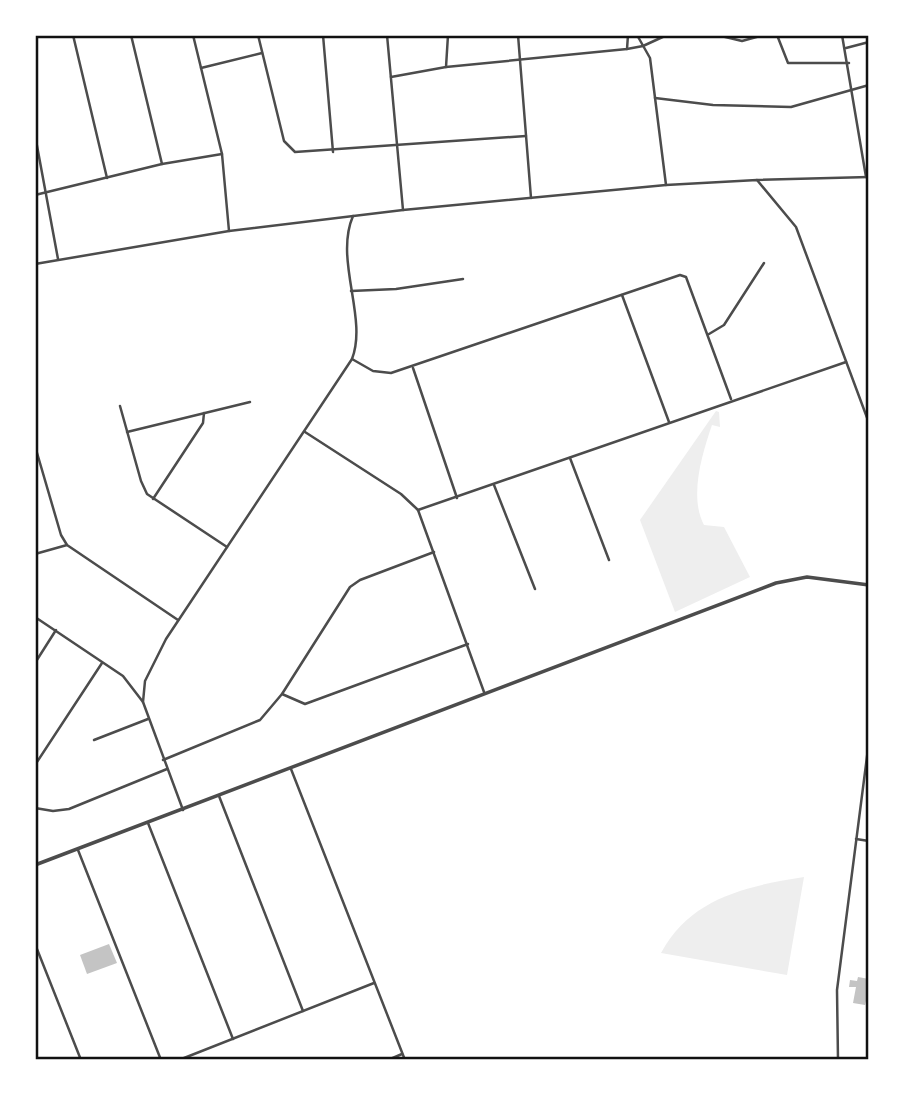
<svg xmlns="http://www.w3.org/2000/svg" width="904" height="1095" viewBox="0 0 904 1095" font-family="'Work Sans',sans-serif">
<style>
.green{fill:#eee}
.building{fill:#c4c4c4}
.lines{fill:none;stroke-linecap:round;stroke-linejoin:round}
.minor{stroke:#4c4c4c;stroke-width:2.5}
.tertiary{stroke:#4c4c4c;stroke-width:3.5}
.neatline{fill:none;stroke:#111;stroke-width:2.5}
</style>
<rect width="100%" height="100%" fill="#fff"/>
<!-- green -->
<g class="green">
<path d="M716 411 719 412 720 427 712 425C702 454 689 497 704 525L724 527 750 577 675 612 640 520Z"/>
<path d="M804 877 787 975 661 953C690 898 747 886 804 877Z"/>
</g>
<!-- building -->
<g class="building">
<polygon points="109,944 117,963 87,974 80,955"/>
<polygon points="858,977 869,979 866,996 869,1002 866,1001 865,1005 853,1003 856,987 849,987 850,980 857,981"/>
</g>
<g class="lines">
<!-- minor -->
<g class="minor">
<polyline points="73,35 107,178"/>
<polyline points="131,35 162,164"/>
<polyline points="193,35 222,154 229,231"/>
<polyline points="258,35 284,141 295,152 526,136"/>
<polyline points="323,35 333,152"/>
<polyline points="387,35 403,210"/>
<polyline points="518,35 531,198"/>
<polyline points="637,35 650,58 666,185"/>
<polyline points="717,35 742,41 764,35"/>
<polyline points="777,35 788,63 849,63"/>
<polyline points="842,35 866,177"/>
<polyline points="846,48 869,42"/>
<polyline points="627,49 628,35"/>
<polyline points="446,67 448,35"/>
<polyline points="201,68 262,53"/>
<polyline points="391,77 446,67 627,49 643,46 667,35"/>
<polyline points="655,98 713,105 791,107 869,85"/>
<polyline points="35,135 58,259"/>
<polyline points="757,180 869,177"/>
<polyline points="35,195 162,164 222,154"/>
<polyline points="35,264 229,231 403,210 666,185 757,180 796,227 869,423"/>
<polyline points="351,291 396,289 463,279"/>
<polyline points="622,295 669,422"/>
<polyline points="709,334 724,325 764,263"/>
<polyline points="352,359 373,371 391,373 680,275 686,277 731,399"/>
<polyline points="413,368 457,498"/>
<polyline points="120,406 141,481 147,494 227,547"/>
<polyline points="127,432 250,402"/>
<polyline points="305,432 401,494 418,510 484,692"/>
<polyline points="35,446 61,535 67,545 178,620"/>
<polyline points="570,458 609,560"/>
<polyline points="494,485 535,589"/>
<polyline points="153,499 203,423 204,413"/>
<polyline points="418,510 846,362"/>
<polyline points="35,554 67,545"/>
<polyline points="35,617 123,676 143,702"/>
<polyline points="35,663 56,630"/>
<polyline points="282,694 305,704 468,644"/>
<polyline points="94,740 148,719"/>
<polyline points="163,760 260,720 282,694 350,587 360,580 434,552"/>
<polyline points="35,765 102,663"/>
<polyline points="291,769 405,1060"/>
<polyline points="219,796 303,1011"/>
<polyline points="35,808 53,811 69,809 167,769"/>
<path d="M183 810 143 702 145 681 166 639 352 359C368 318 334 260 353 216"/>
<polyline points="148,823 233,1039"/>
<polyline points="856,839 869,841"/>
<polyline points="78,850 161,1060"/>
<polyline points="35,944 81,1060"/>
<polyline points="179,1060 374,983"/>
<polyline points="388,1060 402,1054"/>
<polyline points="838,1060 837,990 869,741"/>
</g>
<!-- tertiary -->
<polyline class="tertiary" points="35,865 776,583 807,577 869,585"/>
</g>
<!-- border -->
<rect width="904" height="1095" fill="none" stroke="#ffffff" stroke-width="74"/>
<rect x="37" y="37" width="830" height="1021" class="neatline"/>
</svg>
